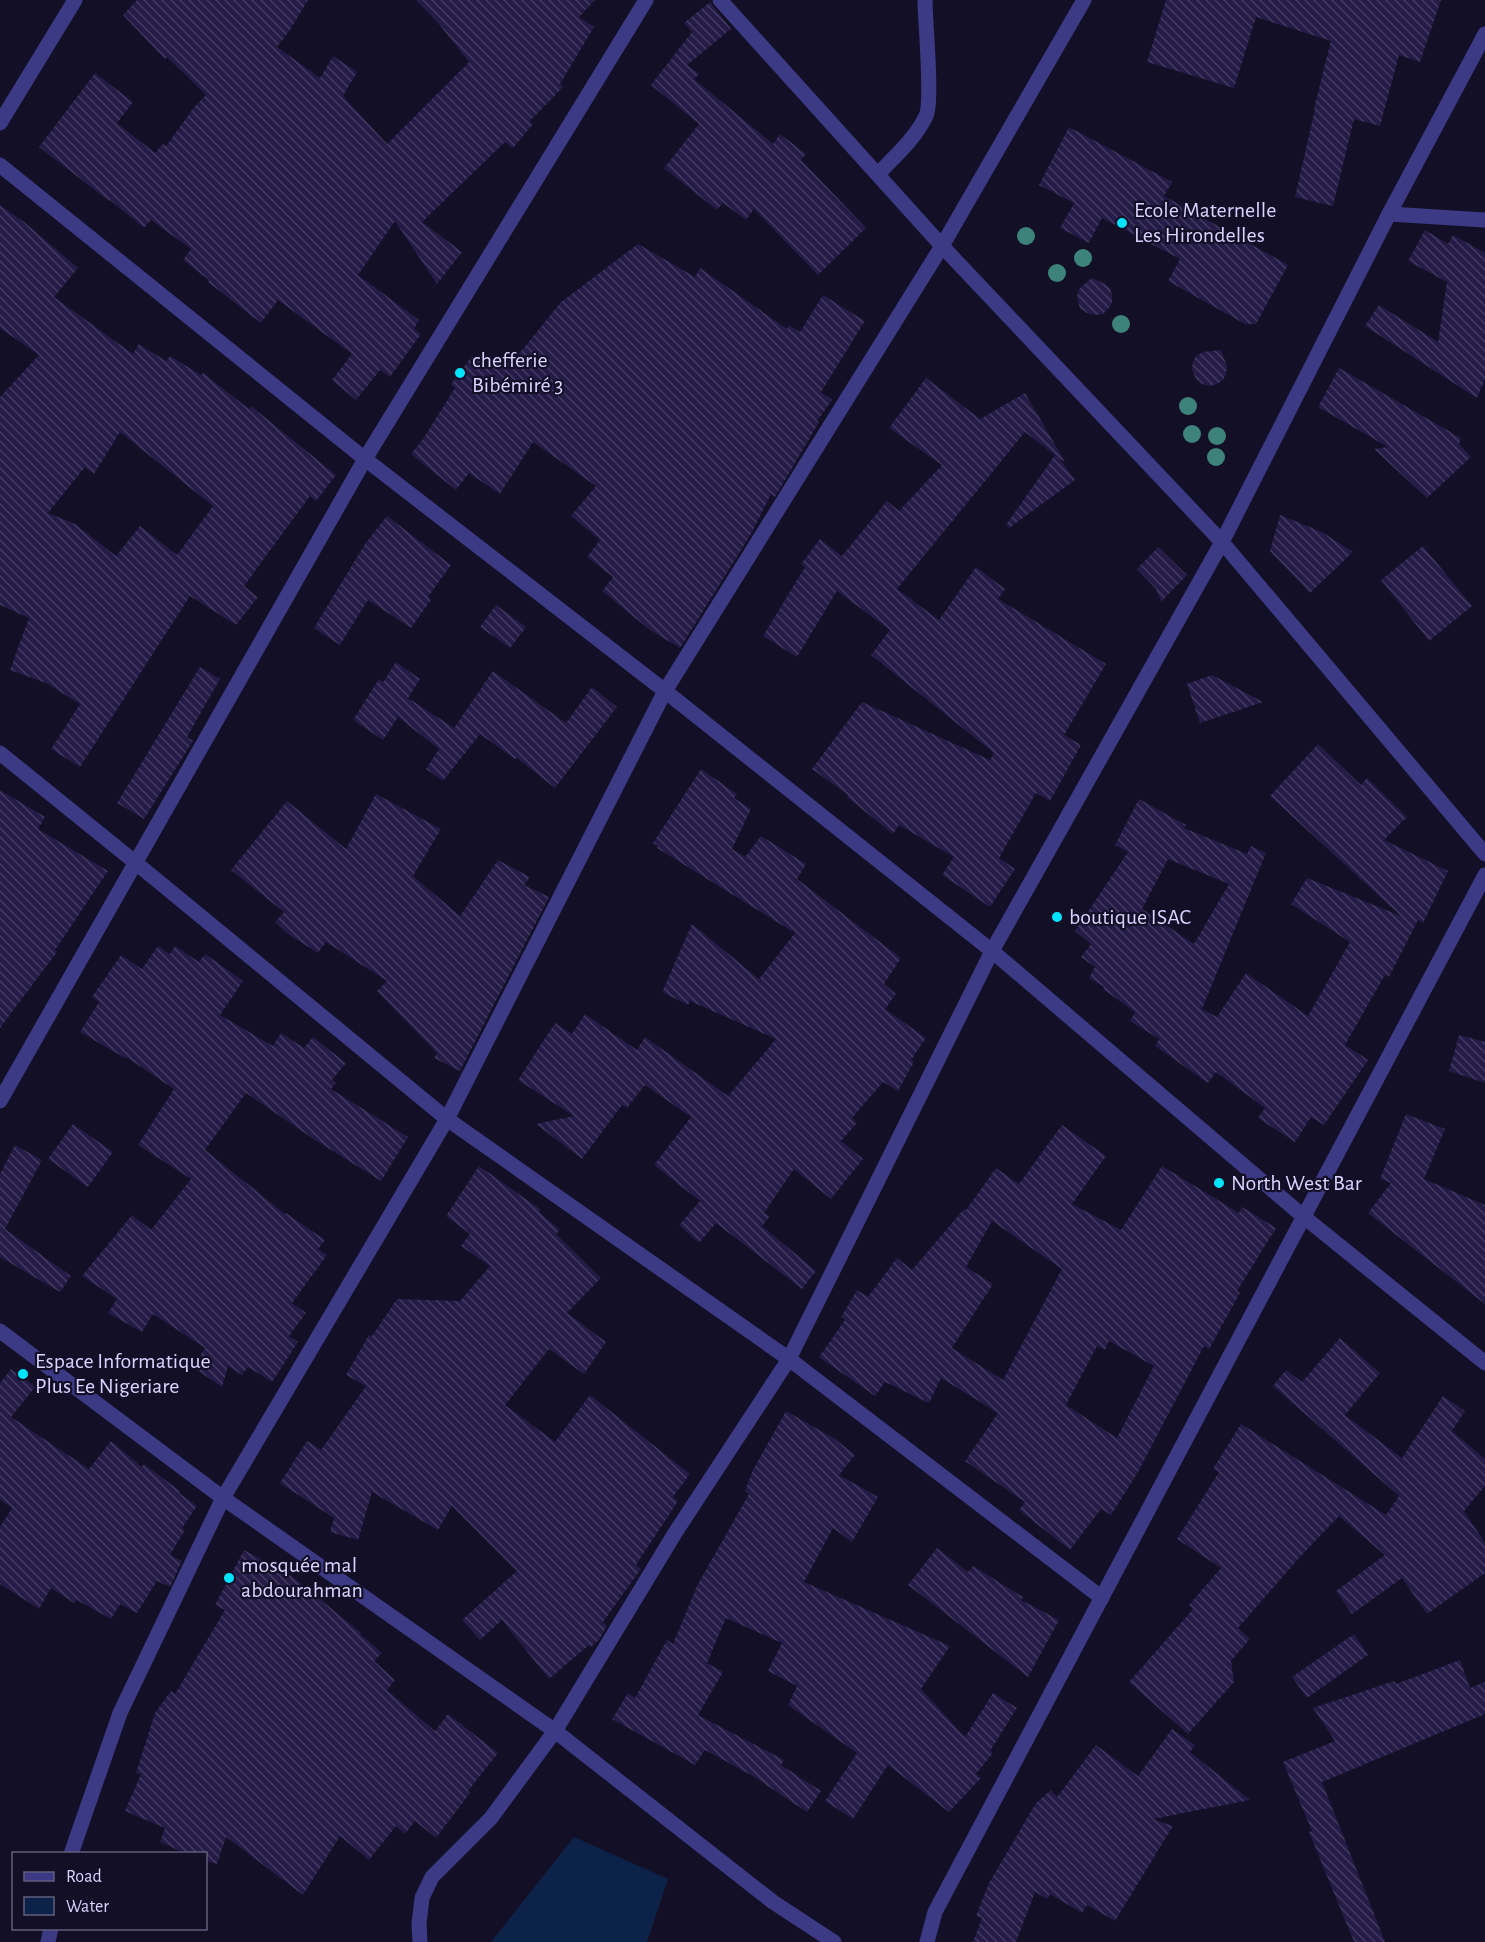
<svg xmlns="http://www.w3.org/2000/svg" width="1485" height="1942" viewBox="0 0 1485 1942" font-family="'Alegreya Sans',sans-serif">
<style>
.water{fill:#0c2248}
.building{fill:url(#building-back-hatch);fill-rule:evenodd}
.lines{fill:none;stroke-linecap:round;stroke-linejoin:round}
.minor{stroke:#3d3a85;stroke-width:15}
.tertiary{stroke:#3d3a85;stroke-width:15}
.tree{fill:#3d827b}
.poi-dot{fill:#00e5ff;stroke:#130f26;stroke-width:2}
.labels{text-anchor:middle;dominant-baseline:central;stroke-width:4.5;stroke-linejoin:round;paint-order:stroke}
.poi-label{font-size:22px;fill:#d9d4ff;stroke:#130f26;text-anchor:start}
</style>
<defs>
<pattern id="building-back-hatch" width="6" height="6" patternUnits="userSpaceOnUse" patternTransform="scale(1.5)"><rect width="6" height="6" fill="#241b47"/><path d="M-1 5l2 2M0 0l6 6M5-1l2 2" fill="none" stroke="#433b63"/></pattern>
</defs>
<rect width="100%" height="100%" fill="#130f26"/>
<!-- water -->
<polygon class="water" points="574,1837 668,1879 647,1942 491,1942"/>
<!-- building -->
<g class="building">
<polygon points="137,0 308,0 290,30 277,47 320,78 333,56 357,72 343,96 387,144 469,62 439,24 416,0 595,0 579,17 594,27 560,84 563,87 530,121 533,124 513,148 505,142 422,222 462,252 437,284 395,221 358,275 419,320 414,329 421,334 390,377 380,370 356,400 332,380 352,354 278,300 261,323 208,282 209,280 183,260 191,249 151,220 144,228 110,200 109,201 39,147 95,73 133,102 117,123 155,153 163,144 166,146 195,106 206,95 167,57 165,59 123,15"/>
<polygon points="1166,0 1441,0 1420,62 1399,55 1380,126 1354,119 1333,206 1295,197 1315,109 1314,108 1331,41 1256,17 1234,88 1147,62"/>
<polygon points="710,2 731,29 687,65 699,74 694,79 773,144 780,134 806,154 801,160 866,228 818,275 754,209 746,220 723,203 717,210 664,168 699,124 651,85 692,32 684,23"/>
<polygon points="1069,127 1172,182 1164,196 1288,265 1256,324 1245,324 1168,281 1180,259 1102,218 1089,243 1060,228 1074,203 1039,185"/>
<path d="M0 205 24 222 78 268 54 297 133 354 139 344 166 361 170 356 201 375 203 373 249 409 251 406 336 475 316 501 310 496 244 586 258 597 236 625 190 596 80 767 51 749 80 704 46 683 10 670 29 618 0 605V397L39 355 0 328ZM120 432 213 506 177 555 140 526 116 556 75 524 48 513 85 467 94 474Z"/>
<polygon points="1425,230 1448,244 1453,235 1485,253 1485,379 1477,398 1365,326 1379,305 1438,342 1447,282 1408,261"/>
<polygon points="638,244 695,277 700,268 787,329 789,325 800,332 823,295 865,321 821,392 832,400 817,421 819,422 775,497 771,494 751,534 680,648 650,630 602,591 613,577 587,557 600,540 571,516 596,486 533,442 500,494 469,473 456,490 411,454 423,439 455,388 451,384 472,356 491,370 505,353 514,360 561,302"/>
<polygon points="1092,278 1105,284 1110,288 1112,295 1112,303 1108,309 1103,314 1095,315 1087,313 1080,308 1077,299 1078,291 1082,286"/>
<polygon points="1221,350 1227,366 1226,374 1223,380 1217,384 1210,386 1202,384 1196,379 1192,369 1193,362 1196,356 1203,352"/>
<polygon points="1339,368 1461,438 1459,444 1471,457 1427,498 1374,449 1388,447 1318,407"/>
<polygon points="926,378 980,419 1025,393 1065,462 1060,459 1075,480 1009,528 1006,525 1055,455 1025,432 897,589 939,620 976,567 1005,589 998,599 1106,664 1064,735 1081,745 1050,801 1036,793 999,858 1015,869 990,907 942,875 954,857 899,825 893,834 847,797 848,795 812,769 862,702 990,760 994,753 871,655 890,630 837,591 797,657 763,636 805,567 801,564 820,539 842,556 887,501 899,511 942,465 889,428"/>
<polygon points="1280,515 1322,532 1353,552 1310,593 1270,551"/>
<polygon points="387,516 451,565 428,597 431,600 411,628 368,600 340,645 314,628 365,544"/>
<polygon points="1423,546 1472,606 1429,641 1381,580"/>
<polygon points="1158,547 1187,575 1161,602 1156,589 1137,569"/>
<polygon points="496,605 526,627 510,648 480,627"/>
<polygon points="396,662 420,679 408,698 454,728 493,671 566,723 592,687 617,707 555,788 517,758 515,759 480,734 443,781 426,769 439,749 398,717 383,740 353,720 379,679 383,682"/>
<polygon points="200,667 220,679 187,737 193,741 144,819 117,803"/>
<polygon points="1212,675 1263,702 1200,723 1187,684"/>
<path d="M1318 744 1361 785 1367 778 1407 817 1384 840 1448 871 1423 923 1418 920 1389 977 1385 975 1345 1045 1368 1060 1324 1125 1311 1117 1295 1142 1258 1118 1265 1108 1216 1072 1208 1083 1155 1046 1159 1039 1130 1021 1135 1012 1103 989 1104 987 1089 978 1095 967 1081 957 1091 944 1075 931 1128 852 1115 845 1139 799 1186 825 1184 828 1247 854 1251 846 1266 853 1202 1009 1217 1017 1246 973 1308 1016 1350 942 1291 904 1307 878 1401 916 1270 796ZM1168 859 1229 884 1194 944 1142 909Z"/>
<polygon points="701,769 737,794 734,798 751,809 732,849 745,857 761,836 806,864 797,879 901,958 884,984 896,994 885,1009 926,1038 911,1060 914,1062 898,1091 883,1082 852,1118 857,1123 841,1141 863,1159 831,1199 794,1169 764,1213 770,1216 762,1226 816,1271 802,1289 716,1223 699,1243 679,1225 700,1201 654,1165 691,1117 645,1085 627,1108 622,1105 582,1159 536,1124 574,1116 518,1080 555,1023 572,1034 585,1014 637,1050 645,1037 728,1096 776,1039 690,1001 688,1005 662,992 692,924 759,979 795,933 657,848 658,846 653,843"/>
<polygon points="0,790 45,817 38,829 108,871 55,950 57,952 0,1028"/>
<polygon points="376,794 441,829 413,876 460,916 498,860 530,877 524,885 549,897 460,1071 434,1058 437,1053 377,991 387,981 326,942 318,953 288,934 275,922 284,912 231,870 287,801 346,849"/>
<polygon points="158,946 170,954 175,946 199,962 205,954 243,981 220,1015 273,1046 281,1033 304,1048 313,1037 346,1063 332,1080 336,1083 331,1089 408,1137 381,1181 312,1138 246,1093 205,1150 285,1214 286,1213 325,1240 318,1249 327,1255 292,1303 306,1313 289,1336 298,1342 272,1382 248,1367 242,1375 228,1366 222,1387 193,1367 205,1348 153,1314 142,1332 108,1313 117,1299 82,1276 132,1215 151,1230 191,1179 138,1145 174,1089 126,1057 125,1058 80,1032 99,1002 92,997 121,955 142,969"/>
<polygon points="1459,1035 1485,1042 1485,1083 1449,1071"/>
<polygon points="1406,1114 1445,1129 1424,1179 1485,1205 1485,1304 1368,1213 1391,1183 1380,1179"/>
<polygon points="73,1124 113,1152 88,1187 48,1159"/>
<path d="M1062 1125 1106 1156 1072 1204 1121 1230 1162 1166 1239 1213 1242 1207 1276 1228 1237 1291 1240 1293 1209 1349 1204 1346 1138 1472 1111 1515 1101 1509 1070 1550 1019 1510 1025 1502 965 1461 998 1413 941 1378 929 1403 885 1382 875 1396 819 1357 845 1320 841 1317 857 1290 868 1297 897 1258 912 1270 964 1209 966 1210 996 1168 1019 1184ZM992 1221 1062 1269 1003 1380 952 1348 993 1284 966 1267ZM1109 1341 1154 1366 1117 1438 1066 1405 1097 1346 1105 1350Z"/>
<polygon points="15,1145 42,1160 5,1229 71,1276 60,1292 0,1257 0,1174"/>
<polygon points="479,1166 540,1209 540,1213 560,1230 556,1234 601,1278 567,1313 606,1342 584,1374 549,1349 505,1405 555,1442 590,1395 690,1474 673,1497 678,1501 636,1565 641,1569 603,1622 607,1626 599,1640 591,1647 589,1645 549,1679 502,1620 480,1640 462,1620 517,1571 452,1506 438,1530 372,1492 358,1540 330,1532 334,1518 280,1483 307,1441 321,1450 366,1386 346,1375 369,1335 372,1336 397,1299 460,1301 490,1266 461,1246 470,1234 446,1216"/>
<polygon points="1340,1338 1380,1373 1345,1415 1402,1458 1443,1396 1465,1411 1452,1431 1485,1459 1485,1486 1464,1511 1485,1543 1485,1573 1427,1614 1402,1578 1352,1614 1336,1591 1385,1555 1339,1516 1299,1558 1238,1628 1250,1639 1231,1661 1234,1682 1188,1734 1129,1682 1193,1609 1189,1605 1221,1568 1177,1539 1219,1472 1213,1469 1241,1424 1386,1515 1399,1496 1273,1386 1286,1370 1302,1382"/>
<polygon points="11,1369 35,1387 11,1417 89,1469 111,1441 142,1467 144,1464 180,1491 179,1493 197,1506 182,1528 185,1530 170,1555 182,1561 170,1587 157,1581 137,1613 120,1604 111,1619 77,1600 74,1603 51,1588 39,1609 0,1584 0,1527 12,1508 0,1500 0,1383"/>
<polygon points="786,1411 835,1439 855,1455 839,1475 878,1497 852,1542 833,1528 804,1582 950,1646 921,1689 965,1737 993,1693 1017,1708 990,1751 993,1753 976,1774 981,1778 949,1812 888,1765 853,1819 825,1801 857,1753 788,1705 797,1686 768,1671 782,1643 726,1618 707,1663 723,1672 698,1715 784,1760 781,1765 821,1791 807,1812 751,1775 705,1750 695,1765 612,1719 628,1693 635,1698 667,1640 673,1644 698,1584 749,1494 745,1491 753,1470"/>
<polygon points="937,1548 968,1572 973,1566 1023,1597 1021,1600 1059,1620 1028,1677 908,1585"/>
<polygon points="244,1550 293,1577 361,1633 360,1634 382,1653 374,1661 395,1680 387,1690 435,1731 448,1714 498,1753 468,1791 470,1793 436,1838 415,1821 405,1834 396,1826 369,1860 340,1836 303,1895 226,1837 217,1864 206,1861 206,1854 187,1854 160,1842 165,1828 125,1811 141,1774 136,1773 155,1713 171,1691 175,1694 225,1610 215,1605"/>
<polygon points="1354,1634 1368,1655 1307,1698 1292,1677"/>
<polygon points="1460,1660 1470,1688 1485,1682 1485,1714 1322,1782 1385,1942 1354,1942 1309,1832 1312,1831 1283,1762 1335,1741 1313,1708 1394,1681 1396,1684"/>
<polygon points="1172,1729 1195,1745 1190,1752 1250,1800 1153,1819 1173,1826 1115,1921 1087,1905 1082,1913 1050,1894 1047,1899 1035,1892 1016,1942 973,1942 982,1918 976,1916 989,1883 1036,1803 1051,1790 1057,1797 1096,1745 1138,1776"/>
</g>
<g class="lines">
<!-- minor -->
<g class="minor">
<polyline points="720,0 942,246 1222,542 1485,854"/>
<polyline points="0,123 75,0"/>
<polyline points="0,165 365,459 665,691 992,951 1304,1217 1485,1363"/>
<path d="M878 174C895 156 915 139 926 116 933 101 925 22 925 0"/>
<polyline points="1389,214 1485,220"/>
<polyline points="0,753 136,863 447,1119 789,1359 1102,1598"/>
<polyline points="0,1101 365,459 646,0"/>
<polyline points="71,1854 120,1713 223,1498 447,1119 665,691 942,246 1084,0"/>
<polyline points="48,1942 51,1928"/>
<polyline points="420,1942 419,1924 422,1898 432,1877 491,1818 555,1731 675,1533 789,1359 992,951 1222,542 1389,214 1485,34"/>
<polyline points="927,1942 935,1912 1485,875"/>
</g>
<!-- tertiary -->
<polyline class="tertiary" points="0,1331 223,1498 555,1731 773,1902 834,1942"/>
</g>
<!-- trees -->
<g class="tree">
<circle cx="1026" cy="236" r="9"/>
<circle cx="1083" cy="258" r="9"/>
<circle cx="1057" cy="273" r="9"/>
<circle cx="1121" cy="324" r="9"/>
<circle cx="1188" cy="406" r="9"/>
<circle cx="1192" cy="434" r="9"/>
<circle cx="1217" cy="436" r="9"/>
<circle cx="1216" cy="457" r="9"/>
</g>
<!-- markers -->
<g class="poi-dot">
<circle cx="1122" cy="223" r="6"/>
<circle cx="460" cy="373" r="6"/>
<circle cx="1057" cy="917" r="6"/>
<circle cx="1219" cy="1183" r="6"/>
<circle cx="23" cy="1374" r="6"/>
<circle cx="229" cy="1578" r="6"/>
</g>
<g class="labels">
<!-- poi labels -->
<g class="poi-label">
<text x="1134" y="210">Ecole Maternelle<tspan x="1134" dy="25">Les Hirondelles</tspan></text>
<text x="472" y="360">chefferie<tspan x="472" dy="25">Bibémiré 3</tspan></text>
<text x="1069" y="917">boutique ISAC</text>
<text x="1231" y="1183">North West Bar</text>
<text x="35" y="1361">Espace Informatique<tspan x="35" dy="25">Plus Ee Nigeriare</tspan></text>
<text x="241" y="1565">mosquée mal<tspan x="241" dy="25">abdourahman</tspan></text>
</g>
</g>
<!-- legend -->
<rect x="12" y="1852" width="195" height="78" fill="#130f26" stroke="#625e7d" stroke-width="1.5"/>
<rect x="24" y="1872" width="30" height="9" fill="#3d3a85" stroke="#625e7d" stroke-width="1.5"/>
<text x="66" y="1882" font-size="18" fill="#d9d4ff">Road</text>
<rect x="24" y="1897" width="30" height="18" fill="#0c2248" stroke="#625e7d" stroke-width="1.5"/>
<text x="66" y="1912" font-size="18" fill="#d9d4ff">Water</text>
</svg>
